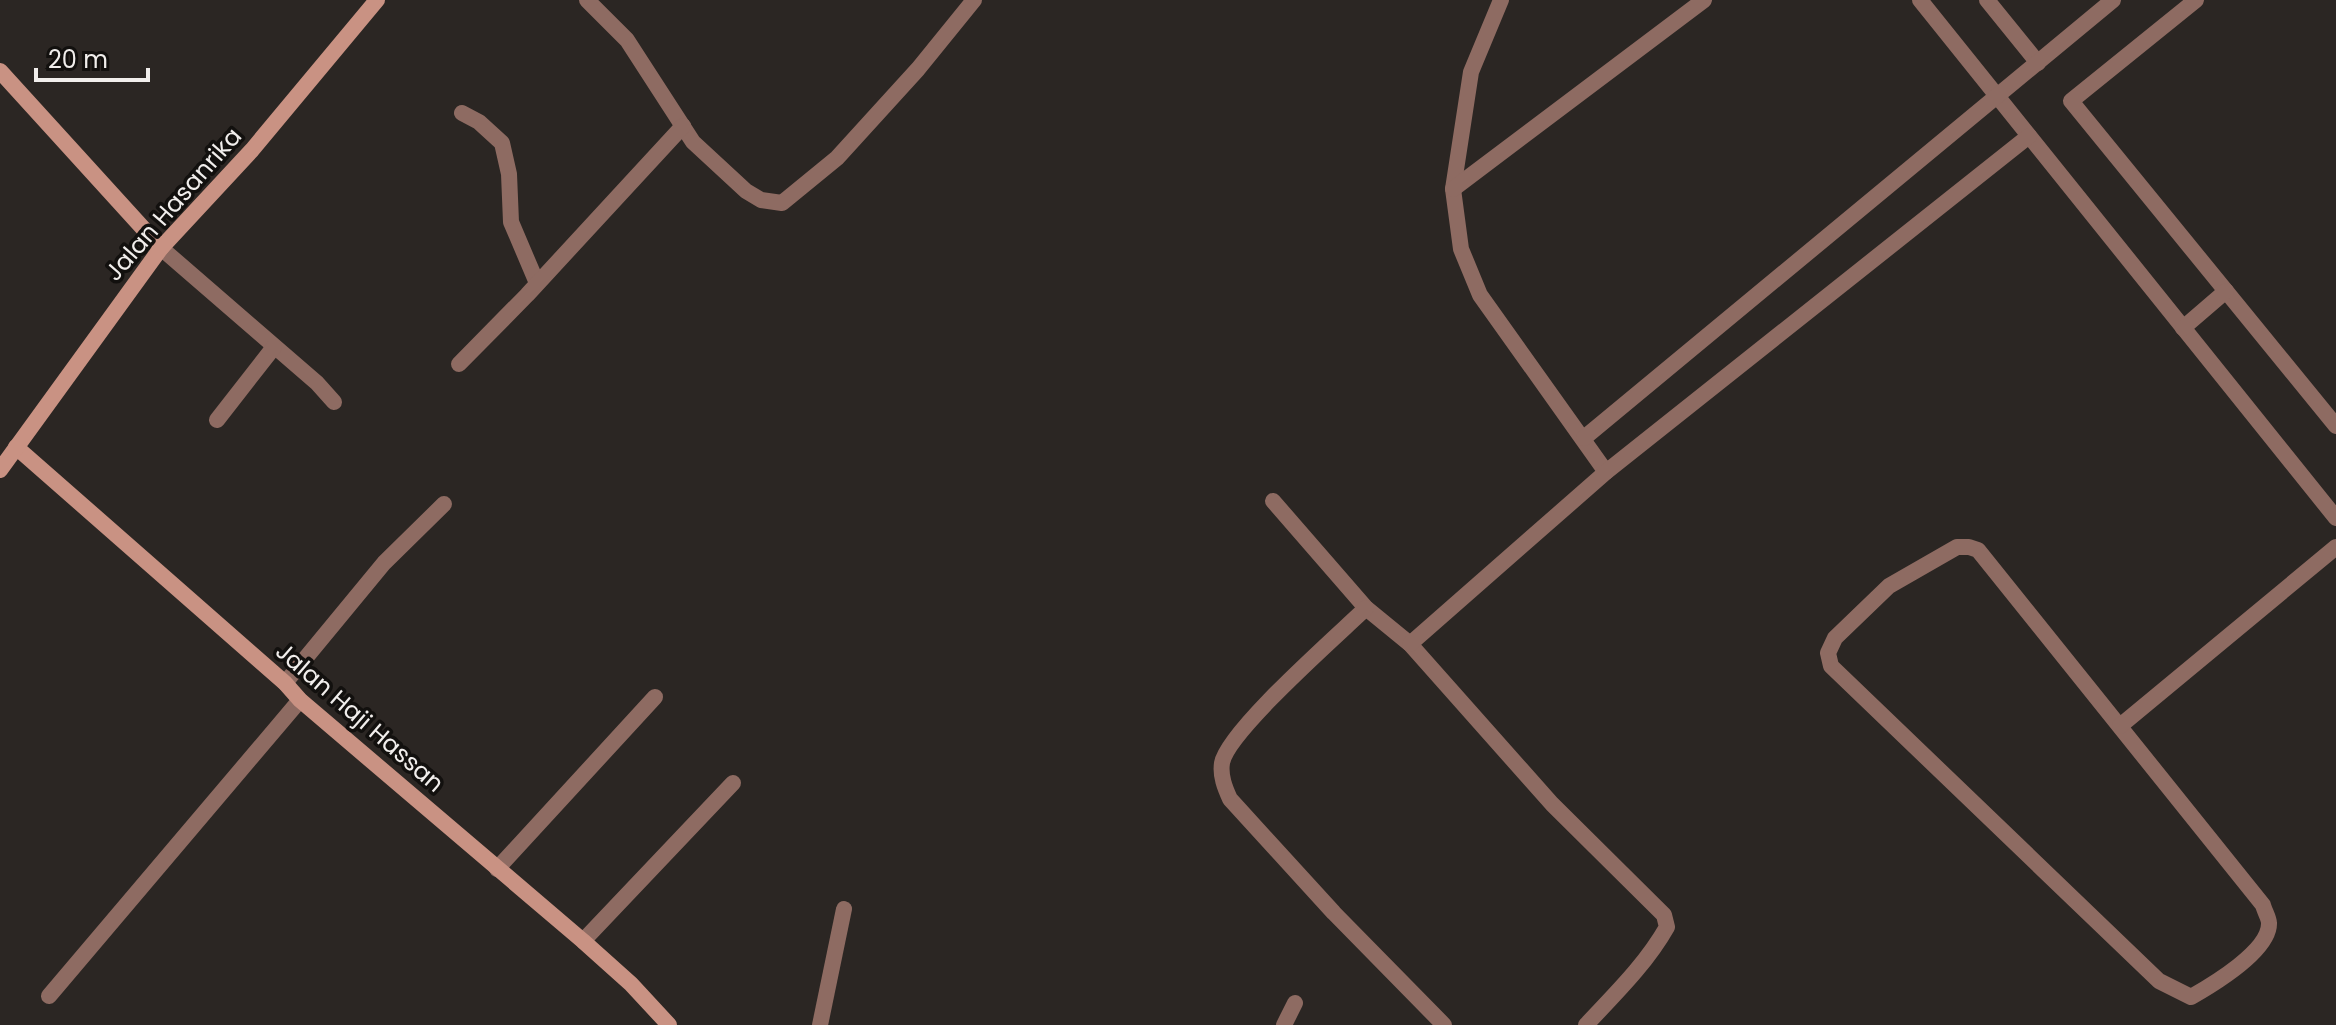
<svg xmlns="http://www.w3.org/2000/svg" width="2336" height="1025" viewBox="0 0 2336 1025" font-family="Poppins,sans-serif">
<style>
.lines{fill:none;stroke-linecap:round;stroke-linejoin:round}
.lane{stroke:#8e6b62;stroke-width:16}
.street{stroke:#8e6b62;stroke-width:16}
.secondary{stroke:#c99283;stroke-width:16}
.labels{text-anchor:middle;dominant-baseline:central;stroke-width:7;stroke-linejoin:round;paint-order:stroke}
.street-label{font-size:24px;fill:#f1eeec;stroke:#12100e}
</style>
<rect width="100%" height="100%" fill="#2b2623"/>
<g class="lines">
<!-- lane -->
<g class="lane">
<polyline points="497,869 655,697"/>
<polyline points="583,941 733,783"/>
<polyline points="49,996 300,700"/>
<polyline points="820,1025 844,909"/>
</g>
<!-- street -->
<g class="street">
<polyline points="587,0 627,40 693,142 746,191 761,200 782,203 837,158 918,69 974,0"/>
<polyline points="1501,0 1471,72 1453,189 1461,249 1480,295 1606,472"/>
<polyline points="1920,0 2336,518"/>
<polyline points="1987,0 2038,63"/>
<polyline points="2196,0 2071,101 2336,426"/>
<polyline points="462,113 479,122 502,143 509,174 511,222 537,283"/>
<polyline points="1453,189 1704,0"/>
<polyline points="161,248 317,383 334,402"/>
<polyline points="2183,328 2226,291"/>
<polyline points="459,364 527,295 683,126"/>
<polyline points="217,420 274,347"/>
<polyline points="1584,438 2113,0"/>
<path d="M1273 501 1366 608 1410 644 1552 804 1664 915 1667 927C1646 964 1615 994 1586 1025"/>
<path d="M1957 547H1969L1978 550 2263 905C2264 910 2269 918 2269 923 2270 951 2212 985 2191 997L2159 981 1831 666 1828 653 1835 638 1889 586Z"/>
<path d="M1366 608C1338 635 1227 732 1222 763 1220 776 1225 788 1230 799L1334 913 1444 1025"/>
<polyline points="1410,644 1606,472 2029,136"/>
<polyline points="285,683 384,563 444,504"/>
<polyline points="2120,726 2336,547"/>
<polyline points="1284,1025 1295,1003"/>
</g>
<!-- secondary -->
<g class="secondary">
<polyline points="0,71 161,248"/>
<polyline points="16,447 285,683 300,700 583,941 631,984 669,1025"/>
<polyline points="0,470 161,248 252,150 377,0"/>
</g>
</g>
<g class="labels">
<!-- street labels -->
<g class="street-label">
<text transform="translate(173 204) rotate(-49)">Jalan Hasanrika</text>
<text transform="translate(360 717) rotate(41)">Jalan Haji Hassan</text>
</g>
</g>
<!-- scale -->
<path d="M36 68v12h112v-12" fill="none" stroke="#f1eeec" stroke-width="4"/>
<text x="48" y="68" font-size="24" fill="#f1eeec" stroke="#12100e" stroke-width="6" paint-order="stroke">20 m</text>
</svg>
